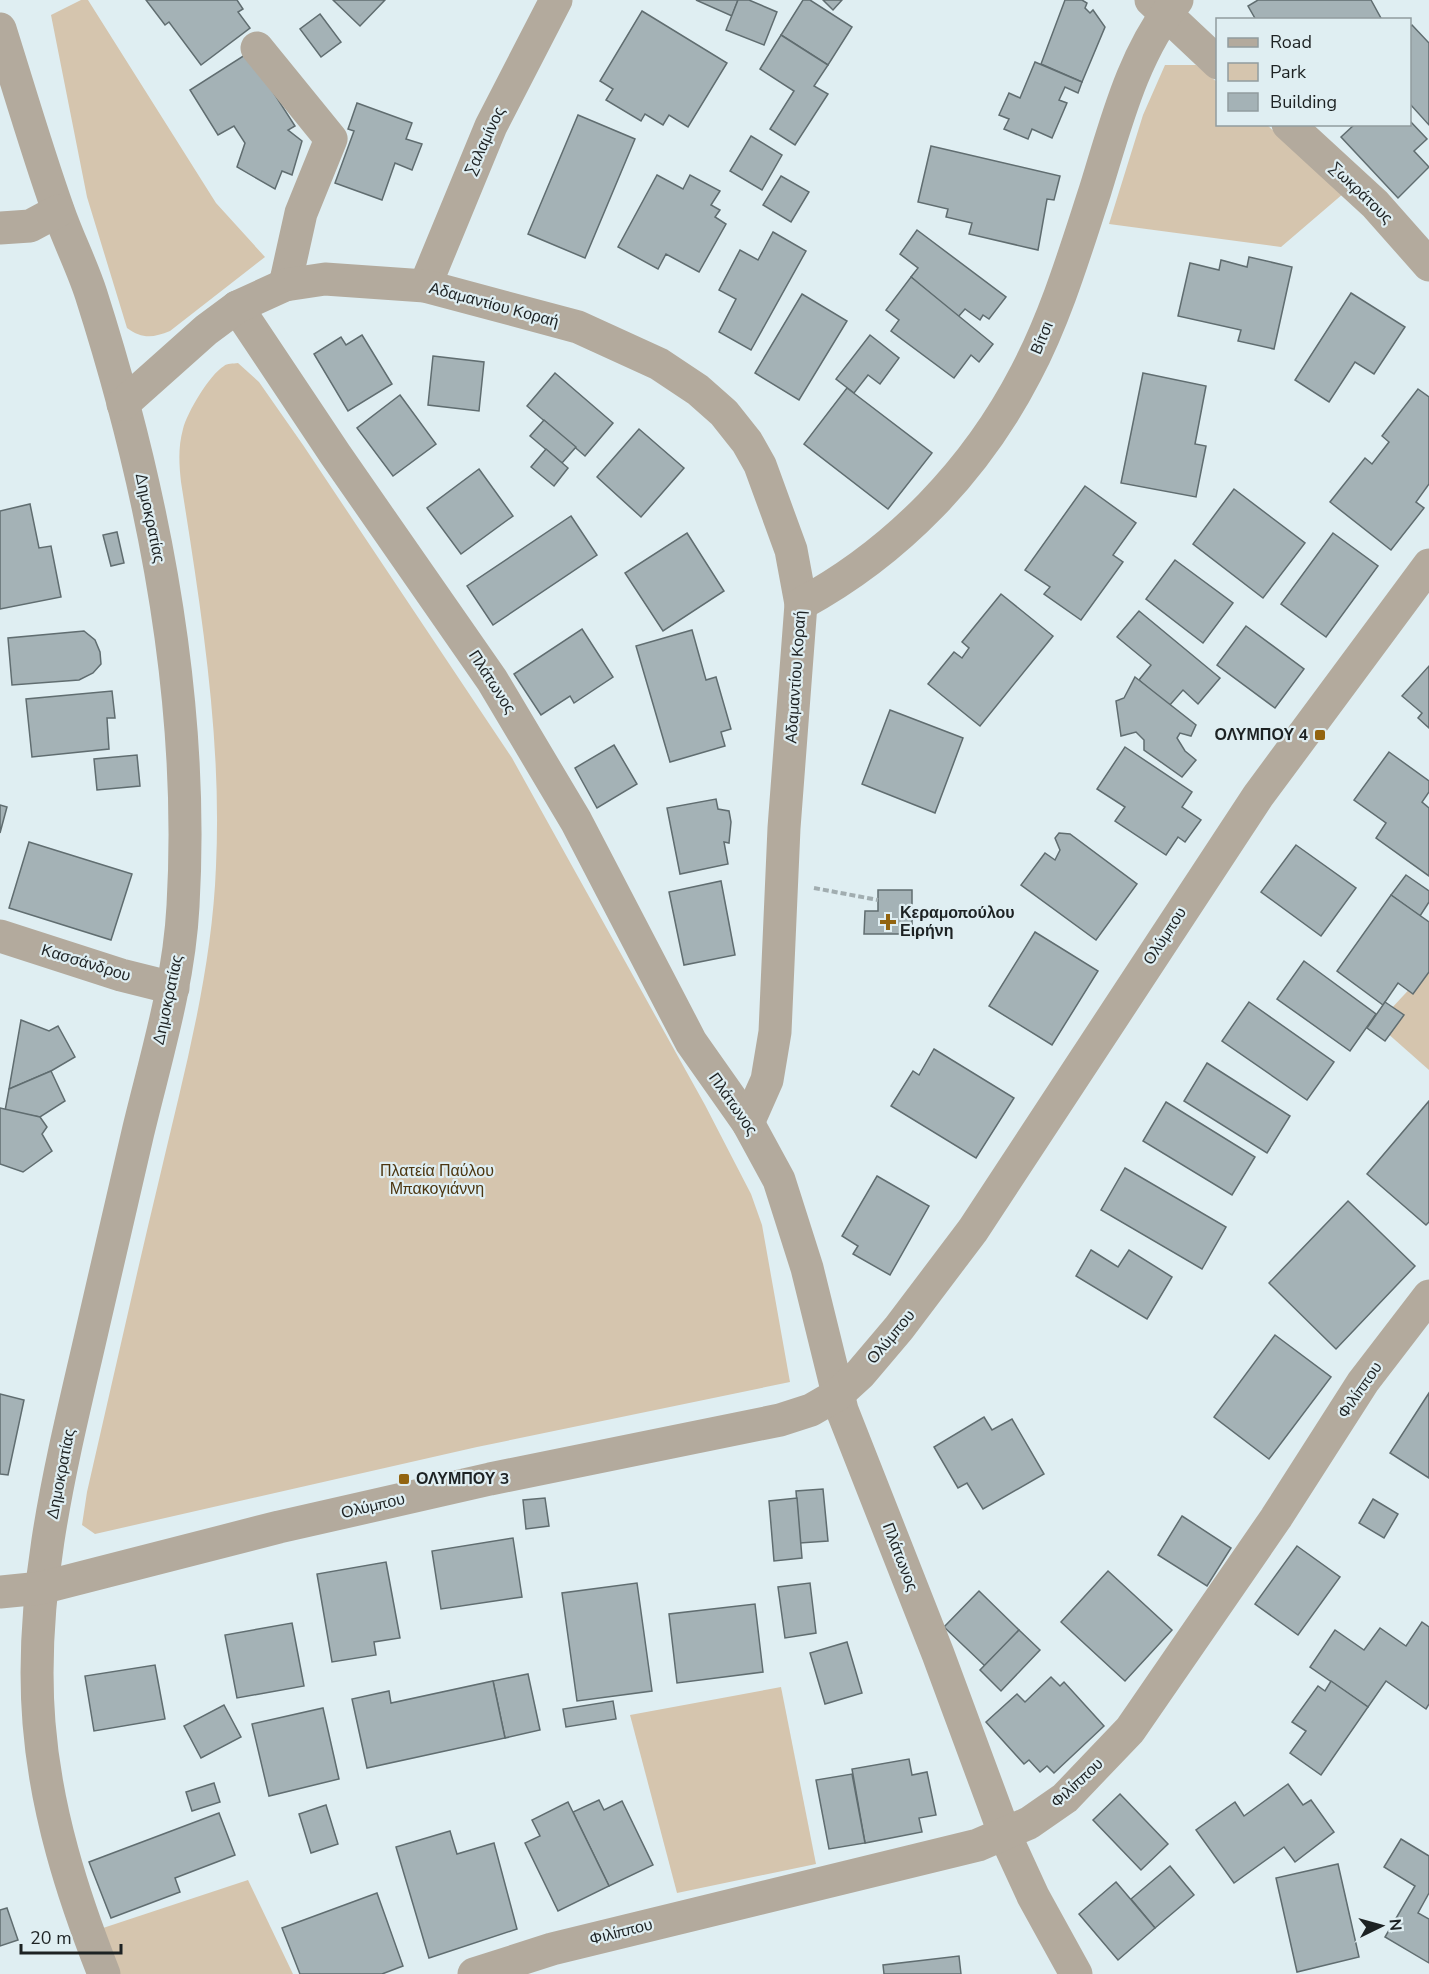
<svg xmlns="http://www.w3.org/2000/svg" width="1429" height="1974" viewBox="0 0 1429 1974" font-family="'Nunito Sans',sans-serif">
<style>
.green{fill:#d5c5ae}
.building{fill:#a4b2b6;stroke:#606d70;stroke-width:1.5}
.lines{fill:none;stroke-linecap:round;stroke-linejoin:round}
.path{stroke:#a1adb0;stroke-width:4;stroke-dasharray:6 3;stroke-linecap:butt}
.minor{stroke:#b3aa9d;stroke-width:33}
.poi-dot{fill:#926410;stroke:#dfeef2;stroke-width:2}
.labels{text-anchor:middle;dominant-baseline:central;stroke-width:4.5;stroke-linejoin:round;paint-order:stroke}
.street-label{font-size:16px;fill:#1d2223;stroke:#dfeef2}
.poi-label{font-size:16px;font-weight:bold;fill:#1d2223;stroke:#dfeef2;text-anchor:start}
.park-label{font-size:16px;fill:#4d3610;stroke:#dfeef2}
</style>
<rect width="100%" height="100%" fill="#dfeef2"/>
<!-- green -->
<g class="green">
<path d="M81 0H88L216 203 265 257 170 331C153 338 142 339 127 328L87 197 51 15Z"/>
<polygon points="1165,65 1196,65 1217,82 1218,124 1267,125 1344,193 1281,247 1109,224 1143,115"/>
<path d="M238 363 259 382 303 445 512 758 705 1105 751 1194 762 1225 790 1382 477 1447 95 1534 82 1525 87 1492C111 1388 134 1284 159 1180 183 1077 212 973 216 866 222 737 201 609 181 482 179 464 178 447 183 429 187 413 209 375 224 366 227 363 233 364 238 363Z"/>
<polygon points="1429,968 1429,1070 1377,1024"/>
<polygon points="781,1687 816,1864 677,1893 630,1715"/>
<polygon points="248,1880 293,1974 119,1974 100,1929"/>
</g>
<!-- building -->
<g class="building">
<polygon points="146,0 237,0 243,9 238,12 250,28 201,65 169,22 165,25"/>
<polygon points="333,0 385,0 360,26"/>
<polygon points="696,0 738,0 732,16"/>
<polygon points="738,0 749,0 777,12 764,45 726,30"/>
<polygon points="803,0 810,0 852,27 828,65 781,35"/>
<polygon points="823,0 842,0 833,10"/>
<polygon points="1065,0 1082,0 1087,3 1085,8 1090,13 1093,10 1105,27 1082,82 1041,64"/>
<polygon points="1258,0 1371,0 1382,20 1256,20 1248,6"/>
<polygon points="642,11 727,63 688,127 669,115 663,125 645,114 641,121 606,100 613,89 600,81"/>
<polygon points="320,14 341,42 321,57 300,29"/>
<polygon points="1412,25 1429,43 1429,125 1410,104 1410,27"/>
<polygon points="781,35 828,65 814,86 828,94 795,145 770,129 794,91 760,69"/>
<polygon points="248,53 295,126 288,130 302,141 292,175 282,171 275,189 237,167 245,143 234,126 218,135 190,90"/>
<polygon points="1035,62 1082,82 1078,93 1065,87 1059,100 1067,103 1052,138 1032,129 1028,139 1004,129 1009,119 999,115 1009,93 1020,98"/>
<polygon points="357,103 412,123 406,139 422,144 412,170 395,163 382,200 335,183 354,131 348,129"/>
<polygon points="578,115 635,139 585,258 528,234"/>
<polygon points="1410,121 1427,139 1414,151 1429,167 1398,198 1341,137 1355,124 1410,124"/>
<polygon points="751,136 782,155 762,190 730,171"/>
<polygon points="931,146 1060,176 1054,200 1047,199 1038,250 969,234 972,223 946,217 948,209 918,202"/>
<polygon points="657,175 683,189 690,175 720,191 711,205 720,210 715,217 726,224 699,272 666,254 658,269 618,247"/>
<polygon points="781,176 809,192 791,222 763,205"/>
<polygon points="917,230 1006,297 989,319 983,315 980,320 965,309 958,317 911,277 918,268 900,254"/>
<polygon points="773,232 806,251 751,350 719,332 736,299 719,290 740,250 758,260"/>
<polygon points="1249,257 1292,267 1274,349 1238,341 1241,330 1178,316 1190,263 1219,270 1221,260 1247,267"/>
<polygon points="911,277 993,344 979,362 971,355 954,378 891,331 899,320 886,310"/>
<polygon points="1351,293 1405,327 1374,374 1355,362 1329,402 1295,380"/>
<polygon points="802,294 847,321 799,400 755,373"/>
<polygon points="362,335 392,384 348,411 314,354 341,337 346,345"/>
<polygon points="870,335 899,358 880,384 868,375 854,393 836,379"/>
<polygon points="433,356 484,362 479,411 428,405"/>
<polygon points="555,373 613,423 585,456 527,406"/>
<polygon points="1143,373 1206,386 1195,444 1206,446 1196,497 1121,483"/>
<polygon points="847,388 932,453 888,509 804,444"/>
<polygon points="1418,389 1429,397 1429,484 1416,502 1424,508 1391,550 1330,502 1365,458 1372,464 1389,442 1382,436"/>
<polygon points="400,395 436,444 393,476 357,428"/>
<polygon points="544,420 576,447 562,463 530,436"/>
<polygon points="639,429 684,468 641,517 597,477"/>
<polygon points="546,449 568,468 554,486 531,467"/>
<polygon points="479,469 513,516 461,554 427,508"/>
<polygon points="1085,486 1136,523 1113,555 1123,562 1081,620 1044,594 1050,587 1025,570"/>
<polygon points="1234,489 1305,543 1263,598 1193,544"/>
<polygon points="30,504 39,548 51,546 61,597 0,609 0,511"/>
<polygon points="571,516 597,555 493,625 467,586"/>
<polygon points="117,532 124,563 111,566 103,535"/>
<polygon points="687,533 724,591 663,631 625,573"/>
<polygon points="1333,533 1378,566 1326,637 1281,604"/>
<polygon points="1175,560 1233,603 1203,643 1146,599"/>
<polygon points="1001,594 1053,636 980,726 928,684 954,652 962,658 969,648 962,642"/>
<polygon points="1139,611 1220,678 1198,704 1183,690 1169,706 1139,680 1151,665 1117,637"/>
<polygon points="1246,626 1304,669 1275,708 1217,665"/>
<polygon points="582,629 613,677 574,703 570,696 541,715 514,674"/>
<polygon points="692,630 706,680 716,677 731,729 721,732 725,746 670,762 636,646"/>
<polygon points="84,631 95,640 100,652 101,664 93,673 79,680 12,685 8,638"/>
<polygon points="1429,666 1429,728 1418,718 1422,713 1402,696"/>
<polygon points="1135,677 1196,725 1191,736 1180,733 1177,738 1185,751 1196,760 1182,777 1144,750 1144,740 1136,732 1121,736 1116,701 1124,698"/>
<polygon points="112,691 115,718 107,718 109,749 32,757 26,699"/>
<polygon points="890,710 963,738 935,813 862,784"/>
<polygon points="614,745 637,784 597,808 575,768"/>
<polygon points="1125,747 1192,792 1182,807 1201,820 1185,842 1178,837 1166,855 1115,821 1125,807 1097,789"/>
<polygon points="1389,752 1429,781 1429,792 1422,802 1429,808 1429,876 1376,838 1386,823 1354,800"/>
<polygon points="137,755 140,786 97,790 94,759"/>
<polygon points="716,799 718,809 729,811 731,822 729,843 724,842 728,864 680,874 667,808"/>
<polygon points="0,805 7,807 0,833"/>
<polygon points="1059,833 1070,834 1137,884 1096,940 1021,885 1045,853 1055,860 1060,850 1055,838"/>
<polygon points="29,842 132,874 111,940 9,908"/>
<polygon points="1296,845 1356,888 1321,936 1261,892"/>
<polygon points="1406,875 1429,891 1429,902 1420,916 1391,895"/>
<polygon points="721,881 735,955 684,965 669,892"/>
<polygon points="878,890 912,890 912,934 864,934 865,911 878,911"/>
<polygon points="1391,895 1429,922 1429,972 1413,994 1398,983 1383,1005 1337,971"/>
<polygon points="1035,932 1098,971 1052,1045 989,1006"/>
<polygon points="1304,961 1376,1014 1350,1051 1277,999"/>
<polygon points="1249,1002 1334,1062 1307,1100 1222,1041"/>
<polygon points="1385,1002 1404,1015 1385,1041 1367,1028"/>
<polygon points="21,1020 49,1031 58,1026 75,1057 51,1071 9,1089"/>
<polygon points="934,1049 1014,1098 976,1158 891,1106 913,1071 919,1075"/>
<polygon points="1207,1063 1290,1116 1267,1153 1184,1101"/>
<polygon points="51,1071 65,1101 40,1117 5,1111 9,1089"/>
<polygon points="1429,1101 1429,1222 1426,1225 1367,1174"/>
<polygon points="1166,1102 1255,1157 1232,1195 1143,1141"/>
<polygon points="0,1108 40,1117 47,1127 42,1134 52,1151 23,1172 0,1164"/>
<polygon points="1125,1168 1226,1227 1202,1269 1101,1210"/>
<polygon points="877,1176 929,1206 890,1275 853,1254 858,1246 842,1236"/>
<polygon points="1348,1201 1415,1266 1336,1349 1269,1283"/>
<polygon points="1091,1250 1118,1267 1129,1250 1172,1277 1147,1319 1076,1276"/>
<polygon points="1275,1335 1331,1377 1269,1459 1214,1417"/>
<polygon points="1429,1393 1429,1478 1390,1453"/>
<polygon points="0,1394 24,1400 8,1475 0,1474"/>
<polygon points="984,1417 992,1430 1012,1419 1044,1474 983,1509 967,1483 958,1488 934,1447"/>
<polygon points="823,1489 828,1541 800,1543 796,1491"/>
<polygon points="545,1498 549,1526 526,1529 523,1500"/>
<polygon points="797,1498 802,1558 774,1561 769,1501"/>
<polygon points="1373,1499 1398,1514 1384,1538 1359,1523"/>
<polygon points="1182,1516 1231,1548 1207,1586 1158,1555"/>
<polygon points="513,1538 522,1597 441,1609 432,1551"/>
<polygon points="1297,1546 1340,1577 1298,1635 1255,1604"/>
<polygon points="386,1562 400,1638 374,1642 376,1655 332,1662 317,1574"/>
<polygon points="1108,1571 1172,1630 1125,1681 1061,1622"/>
<polygon points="637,1583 652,1691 577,1701 562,1593"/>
<polygon points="810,1583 816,1633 785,1638 778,1587"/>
<polygon points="979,1591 1019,1630 985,1666 944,1627"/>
<polygon points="755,1604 763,1672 677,1683 669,1614"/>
<polygon points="1422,1622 1429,1627 1429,1704 1426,1709 1386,1681 1368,1707 1310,1667 1335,1630 1364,1650 1380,1628 1406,1646"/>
<polygon points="292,1623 304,1686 237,1698 225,1635"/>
<polygon points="1019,1630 1040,1650 1001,1691 980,1670"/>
<polygon points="847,1642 862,1693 825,1704 810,1653"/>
<polygon points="155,1665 165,1719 94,1731 85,1676"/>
<polygon points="528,1674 540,1730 505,1738 493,1681"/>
<polygon points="1051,1677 1060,1686 1064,1682 1104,1726 1054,1773 1047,1766 1040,1772 1029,1760 1024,1764 986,1722 1017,1694 1025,1702"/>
<polygon points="493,1681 505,1738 367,1768 352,1699 389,1691 391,1703"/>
<polygon points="1331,1681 1368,1707 1321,1775 1290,1753 1306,1731 1292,1722 1318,1686 1325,1691"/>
<polygon points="613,1701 616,1719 566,1727 563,1709"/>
<polygon points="224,1705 241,1737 201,1758 184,1726"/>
<polygon points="323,1708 339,1779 269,1796 252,1724"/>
<polygon points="909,1759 912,1775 927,1772 936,1815 919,1818 922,1832 865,1843 852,1769"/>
<polygon points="852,1774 865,1843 829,1849 816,1780"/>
<polygon points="214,1783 220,1802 192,1811 186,1792"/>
<polygon points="1288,1784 1303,1805 1311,1800 1334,1832 1295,1862 1284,1847 1234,1883 1196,1830 1235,1802 1244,1816"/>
<polygon points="1120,1794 1168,1844 1141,1870 1093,1820"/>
<polygon points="599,1800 604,1810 622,1801 653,1865 609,1886 573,1812"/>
<polygon points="568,1802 609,1886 558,1911 525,1843 540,1836 532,1820"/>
<polygon points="326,1805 338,1844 311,1853 299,1814"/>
<polygon points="219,1813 235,1855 175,1878 180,1892 111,1918 89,1862"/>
<polygon points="450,1831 457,1854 494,1843 517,1929 429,1958 396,1847"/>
<polygon points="1401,1839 1429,1856 1429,1893 1418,1913 1429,1919 1429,1963 1385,1937 1415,1886 1384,1867"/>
<polygon points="1338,1864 1359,1957 1297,1972 1276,1878"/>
<polygon points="1170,1866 1194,1895 1155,1928 1131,1899"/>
<polygon points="1116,1882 1155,1928 1118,1960 1079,1914"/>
<polygon points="377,1893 403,1966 382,1974 300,1974 282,1928"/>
<polygon points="7,1908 18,1940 0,1946 0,1910"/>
<polygon points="959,1956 961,1974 884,1974 883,1965"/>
</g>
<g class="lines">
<!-- path -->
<polyline class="path" points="814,888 878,900"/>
<!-- minor -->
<g class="minor">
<polyline points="1151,0 1218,63"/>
<path d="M0 29C19 89 37 151 58 210 68 239 82 266 91 294 154 491 195 699 183 906 179 983 156 1057 138 1132 120 1207 104 1282 86 1357 58 1477 29 1599 39 1723 46 1811 72 1893 104 1974"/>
<polyline points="257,48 331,139 301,213 285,285"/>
<polyline points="1288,124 1375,204 1429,265"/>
<polyline points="0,228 30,226 58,211"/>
<polyline points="425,286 491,126 556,0"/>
<polyline points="237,307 335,454 492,680 576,821 691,1042 748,1123 779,1180 807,1268 842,1410 938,1654 1005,1835 1033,1896 1076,1974"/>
<polyline points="123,404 206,330 237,307 285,285 325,279 425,286 578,327 659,364 698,390 724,413 747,442 760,465 791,550 801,604 784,828 775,1032 767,1080 748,1123"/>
<path d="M801 604C897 552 976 470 1026 373 1056 316 1075 252 1095 191 1115 127 1133 52 1177 0"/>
<polyline points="0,936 121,975 173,988"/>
<polyline points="0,1592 41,1588 279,1527 490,1479 780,1420 811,1410 837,1395 860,1374 899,1328 973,1230 1258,796 1429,565"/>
<polyline points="474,1974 552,1949 978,1845 1029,1823 1065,1798 1130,1730 1276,1518 1363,1382 1429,1296"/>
</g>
</g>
<!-- markers -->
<g class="poi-dot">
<rect x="1314" y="729" width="12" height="12" rx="3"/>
<path d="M885 913h6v6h6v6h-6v6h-6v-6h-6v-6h6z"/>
<rect x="398" y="1473" width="12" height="12" rx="3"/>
</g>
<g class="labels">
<!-- street labels -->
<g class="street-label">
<text transform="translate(485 141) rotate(-65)">Σαλαμίνος</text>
<text transform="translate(1361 193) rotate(44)">Σωκράτους</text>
<text transform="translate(494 305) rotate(15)">Αδαμαντίου Κοραή</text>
<text transform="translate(1042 338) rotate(-67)">Βίτσι</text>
<text transform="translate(150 518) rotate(78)">Δημοκρατίας</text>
<text transform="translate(796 677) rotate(-86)">Αδαμαντίου Κοραή</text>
<text transform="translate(492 682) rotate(57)">Πλάτωνος</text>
<text transform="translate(1165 936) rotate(-57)">Ολύμπου</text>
<text transform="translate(86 963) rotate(17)">Κασσάνδρου</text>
<text transform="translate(168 1000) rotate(-78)">Δημοκρατίας</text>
<text transform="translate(733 1104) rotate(55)">Πλάτωνος</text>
<text transform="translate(891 1337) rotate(-50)">Ολύμπου</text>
<text transform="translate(1360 1390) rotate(-55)">Φιλίππου</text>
<text transform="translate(61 1474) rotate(-79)">Δημοκρατίας</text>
<text transform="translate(373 1506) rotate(-13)">Ολύμπου</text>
<text transform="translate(900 1557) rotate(69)">Πλάτωνος</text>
<text transform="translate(1077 1783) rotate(-43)">Φιλίππου</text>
<text transform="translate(621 1932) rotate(-14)">Φιλίππου</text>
</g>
<!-- poi labels -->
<g class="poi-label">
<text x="1308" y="735" text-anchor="end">ΟΛΥΜΠΟΥ 4</text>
<text x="900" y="913">Κεραμοπούλου<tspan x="900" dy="18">Ειρήνη</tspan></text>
<text x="416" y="1479">ΟΛΥΜΠΟΥ 3</text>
</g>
<!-- park labels -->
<g class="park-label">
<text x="437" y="1171">Πλατεία Παύλου<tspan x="437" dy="18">Μπακογιάννη</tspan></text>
</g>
</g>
<!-- legend -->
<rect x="1216" y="18" width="195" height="108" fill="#dfeef2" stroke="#919c9f" stroke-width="1.5"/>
<rect x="1228" y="38" width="30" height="9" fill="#b3aa9d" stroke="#919c9f" stroke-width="1.5"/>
<text x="1270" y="48" font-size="18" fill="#1d2223">Road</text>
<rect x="1228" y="63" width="30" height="18" fill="#d5c5ae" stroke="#919c9f" stroke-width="1.5"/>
<text x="1270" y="78" font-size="18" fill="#1d2223">Park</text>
<rect x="1228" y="93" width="30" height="18" fill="#a4b2b6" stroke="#919c9f" stroke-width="1.5"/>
<text x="1270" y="108" font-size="18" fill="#1d2223">Building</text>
<!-- north arrow -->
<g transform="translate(1381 1926) rotate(85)" stroke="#dfeef2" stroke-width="4.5" paint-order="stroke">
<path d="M0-4.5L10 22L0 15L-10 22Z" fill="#1d2223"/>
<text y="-9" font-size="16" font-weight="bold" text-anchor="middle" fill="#1d2223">N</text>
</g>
<!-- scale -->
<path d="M21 1944v9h100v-9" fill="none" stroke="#1d2223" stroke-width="3"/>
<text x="30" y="1944" font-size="18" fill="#1d2223" stroke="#dfeef2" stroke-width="4.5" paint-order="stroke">20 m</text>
</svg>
